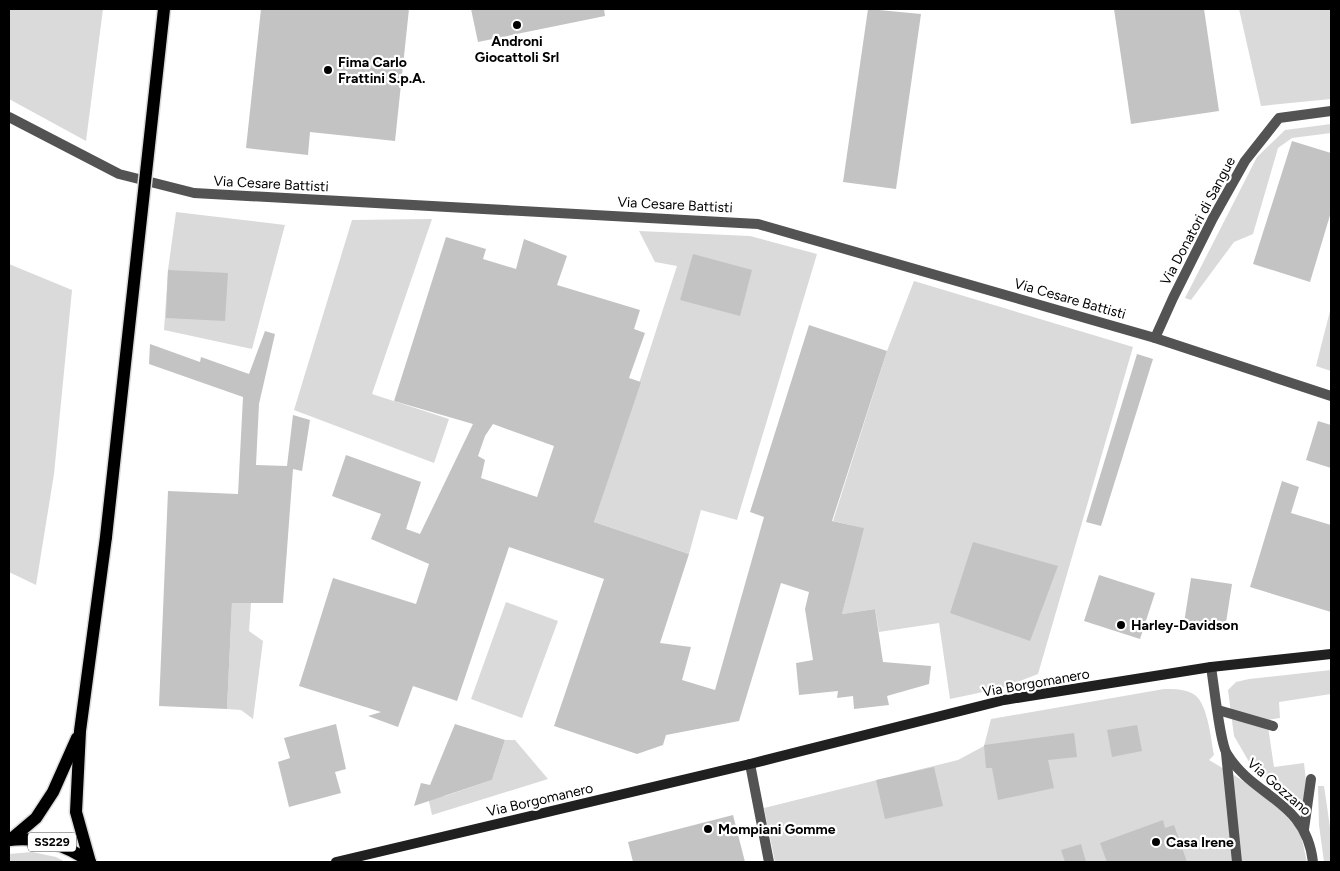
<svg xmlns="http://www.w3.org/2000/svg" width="1340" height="871" viewBox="0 0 1340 871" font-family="Figtree,sans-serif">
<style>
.green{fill:#dadada}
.building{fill:#c3c3c3;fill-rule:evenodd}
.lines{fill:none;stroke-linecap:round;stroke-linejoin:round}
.primary-casing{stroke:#dbdbdb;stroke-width:15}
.minor{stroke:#535353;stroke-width:10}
.tertiary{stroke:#535353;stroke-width:10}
.secondary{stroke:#202020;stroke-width:10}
.primary{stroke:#000;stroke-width:12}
.primary-bridge-casing{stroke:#dbdbdb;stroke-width:15;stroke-linecap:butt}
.primary-bridge{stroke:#000;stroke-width:12}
.poi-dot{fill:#000;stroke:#fff;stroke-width:2}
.labels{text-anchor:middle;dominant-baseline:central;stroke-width:4.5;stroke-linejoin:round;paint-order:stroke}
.shield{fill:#fff;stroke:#4c4c4c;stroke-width:1}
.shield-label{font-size:12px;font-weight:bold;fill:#000}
.poi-label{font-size:14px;font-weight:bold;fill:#000;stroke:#fff;text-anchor:start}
.street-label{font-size:14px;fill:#000;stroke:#fff}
</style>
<rect width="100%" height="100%" fill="#fff"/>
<!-- green -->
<g class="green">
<polygon points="9,9 103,9 86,141 9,99"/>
<polygon points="1239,9 1331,9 1331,99 1261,106"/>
<polygon points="1331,124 1331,133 1292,138 1278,148 1253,234 1234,242 1191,300 1185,298 1257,157 1285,130"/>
<polygon points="176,212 285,225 252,349 164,330 168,270"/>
<polygon points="432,219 372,394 449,419 434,463 294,410 352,220"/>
<polygon points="639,231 750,236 817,254 737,520 701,510 689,554 594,522 677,266 655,262"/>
<polygon points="9,264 72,290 54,474 36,585 9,572"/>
<polygon points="914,281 1133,347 1038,674 1002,688 950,699 939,623 879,632 875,609 842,614 863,528 833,521 887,351"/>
<polygon points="1331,307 1331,371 1316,366"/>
<polygon points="232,602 251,603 249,631 263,641 253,719 241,710 227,709"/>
<polygon points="506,602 558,621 522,718 471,699"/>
<polygon points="1331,670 1331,694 1279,702 1280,718 1267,720 1274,767 1304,763 1306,781 1302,811 1252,767 1234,736 1228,690 1236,682 1249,679"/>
<path d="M1164 689C1175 689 1186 689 1195 695 1208 705 1211 740 1214 755L1209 760C1235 775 1292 810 1302 839 1304 847 1305 855 1307 862H775L764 808 958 760 984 746 991 719Z"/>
<polygon points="505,740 515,740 548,779 432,815 428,797 445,796 492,780"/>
<polygon points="1318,786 1324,786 1331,834 1331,862 1324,862 1319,825"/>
<polygon points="32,852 56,857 65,862 9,862 9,854"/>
</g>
<!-- building -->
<g class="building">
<polygon points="261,9 409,9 395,141 310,132 308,155 246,148"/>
<polygon points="471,9 604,9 605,16 478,42"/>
<polygon points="868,9 921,14 896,189 843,182"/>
<polygon points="1114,9 1204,9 1219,111 1131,124"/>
<polygon points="1292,141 1331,153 1331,212 1310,282 1253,264"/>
<path d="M446 237 486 249 483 259 516 269 524 239 567 256 557 285 640 310 634 329 645 333 629 378 641 382 594 522 689 554 660 643 691 647 682 680 715 690 764 517 750 512 809 325 887 351 832 521 864 528 842 614 875 609 883 662 931 666 929 684 887 696 889 705 854 709 853 696 837 698 838 691 799 695 796 663 813 660 805 609 809 592 781 583 739 721 666 735 663 745 637 754 554 726 604 579 509 547 457 701 413 686 398 727 368 716 381 712 299 686 333 578 416 604 429 564 371 539 381 514 332 496 346 455 421 482 406 529 420 534 473 424 394 401ZM493 424 554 446 537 497 481 478 485 460 478 456 485 436Z"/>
<polygon points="693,254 752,270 740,316 680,300"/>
<polygon points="168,270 228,273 225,321 166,318"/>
<polygon points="265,331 275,334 259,404 256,465 287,466 293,415 310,420 302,471 293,469 283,603 232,603 227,709 159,706 168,491 238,494 243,397 149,364 150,344 200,362 201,357 249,374"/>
<polygon points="1137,354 1153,359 1101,526 1086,522"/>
<polygon points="1318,421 1331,425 1331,468 1306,460"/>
<polygon points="1282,481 1299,487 1291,513 1331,525 1331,612 1250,587"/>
<polygon points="973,542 1058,566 1030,641 950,613"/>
<polygon points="1099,575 1155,593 1140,639 1084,621"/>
<polygon points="1191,578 1232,584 1225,629 1184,623"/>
<polygon points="336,724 346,769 335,772 341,793 289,807 278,762 290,758 284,738"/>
<polygon points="455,724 505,740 492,780 414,806 421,783 430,785"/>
<polygon points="1137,725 1142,751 1112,757 1107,730"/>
<polygon points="1074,733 1077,757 1048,760 1054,788 998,800 992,768 986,768 984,745"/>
<polygon points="934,767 943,806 885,819 876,780"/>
<polygon points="733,815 745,862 633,862 628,842"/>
<polygon points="1163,820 1165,828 1174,825 1187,862 1107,862 1100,843"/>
<polygon points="1081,844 1086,862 1065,862 1061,850"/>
</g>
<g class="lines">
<!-- primary casing -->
<g class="primary-casing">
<g id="primary">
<path d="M9 840C40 837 65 844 90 862"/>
<polyline points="10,840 36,818 53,792 77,738"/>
<polyline points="90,862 76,812 80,731 106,537"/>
</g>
</g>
<!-- minor -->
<g class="minor">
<polyline points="1155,338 1173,298 1213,218 1245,161 1279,118 1331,111"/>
<path d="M1211 667C1214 685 1220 743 1227 754 1254 798 1306 800 1313 862"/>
<polyline points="1218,710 1273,726"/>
<polyline points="1226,753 1237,862"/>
<polyline points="750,764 769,862"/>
<polyline points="1304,829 1311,779"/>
</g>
<!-- tertiary -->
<polyline class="tertiary" points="9,117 119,174 194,193 758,224 1155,338 1331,396"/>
<!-- secondary -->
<polyline class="secondary" points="336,862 750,764 1004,700 1211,667 1331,654"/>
<!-- primary -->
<use href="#primary" class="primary"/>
<!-- primary-bridge casing -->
<g class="primary-bridge-casing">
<polyline id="primary-bridge" points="106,537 164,9"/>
</g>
<!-- primary-bridge -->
<use href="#primary-bridge" class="primary-bridge"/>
</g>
<!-- markers -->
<g class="poi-dot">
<circle cx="517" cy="25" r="5"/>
<circle cx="328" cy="70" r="5"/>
<circle cx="1121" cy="625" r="5"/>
<circle cx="708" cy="829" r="5"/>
<circle cx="1156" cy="842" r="5"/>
</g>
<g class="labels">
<!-- shield labels -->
<rect class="shield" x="28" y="832.5" width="48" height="19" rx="4"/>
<g class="shield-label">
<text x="52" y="842">SS229</text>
</g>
<!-- poi labels -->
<g class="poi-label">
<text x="517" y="41" text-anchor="middle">Androni<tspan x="517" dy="16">Giocattoli Srl</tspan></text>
<text x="338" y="62">Fima Carlo<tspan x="338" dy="16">Frattini S.p.A.</tspan></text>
<text x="1131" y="625">Harley-Davidson</text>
<text x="718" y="829">Mompiani Gomme</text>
<text x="1166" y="842">Casa Irene</text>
</g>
<!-- street labels -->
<g class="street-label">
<text transform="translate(271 184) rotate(3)">Via Cesare Battisti</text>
<text transform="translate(675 205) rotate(3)">Via Cesare Battisti</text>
<text transform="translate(1198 221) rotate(-62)">Via Donatori di Sangue</text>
<text transform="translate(1070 299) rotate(16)">Via Cesare Battisti</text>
<text transform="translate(1036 683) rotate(-10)">Via Borgomanero</text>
<text transform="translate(1279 787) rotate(41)">Via Gozzano</text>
<text transform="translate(540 800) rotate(-13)">Via Borgomanero</text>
</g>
</g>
<!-- border -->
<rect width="1340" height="871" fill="none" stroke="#000000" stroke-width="20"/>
</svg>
